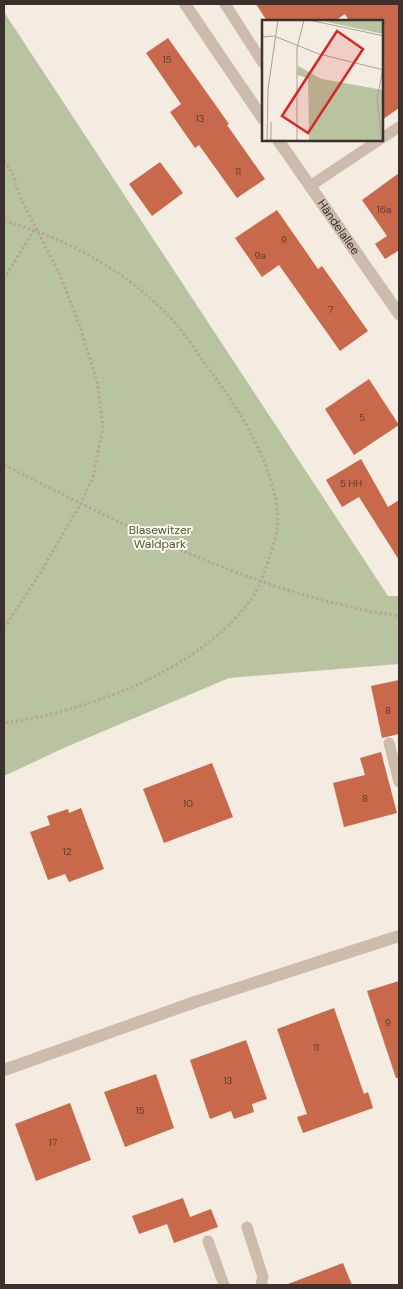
<svg xmlns="http://www.w3.org/2000/svg" width="403" height="1289" viewBox="0 0 403 1289" font-family="'DM Sans',sans-serif">
<style>
.green{fill:#b8c4a0}
.building{fill:#c8694b}
.lines{fill:none;stroke-linecap:round;stroke-linejoin:round}
.path{stroke:#b9a596;stroke-width:3;stroke-dasharray:2.5 2.5;stroke-linecap:butt}
.lane{stroke:#cdbbac;stroke-width:11}
.street{stroke:#cdbbac;stroke-width:12}
.labels{text-anchor:middle;dominant-baseline:central;stroke-width:4;stroke-linejoin:round;paint-order:stroke}
.number-label{font-size:10px;fill:#5e3e33}
.street-label{font-size:12px;fill:#3b302b;stroke:#fbf5ee}
.park-label{font-size:12px;fill:#4a5a2e;stroke:#fbf5ee}
.inset-road{fill:none;stroke:#aaa098;stroke-width:1}
.view{fill:#d62828;fill-opacity:0.15;stroke:#d62828;stroke-width:2.5}
.inset-edge{fill:none;stroke:#3b302b;stroke-width:2.5}
</style>
<rect width="100%" height="100%" fill="#f4ebe1"/>
<!-- green -->
<polygon class="green" points="4,12 388,596 399,596 399,664 229,678 66,747 4,776"/>
<!-- building -->
<g class="building">
<polygon points="256,4 399,4 399,108 382,120 382,21 349,21 345,14 335,21 267,21"/>
<polygon points="168,38 229,124 227,125 265,179 237,198 199,145 195,148 170,112 181,104 146,53"/>
<polygon points="160,162 183,193 152,216 129,184"/>
<polygon points="399,173 399,254 398,251 385,259 375,244 387,236 362,200"/>
<polygon points="277,210 318,269 322,266 368,331 340,351 279,265 262,277 235,238"/>
<polygon points="369,379 399,425 354,455 325,409"/>
<polygon points="361,459 388,507 399,500 399,560 359,497 342,507 326,480"/>
<polygon points="399,680 399,734 382,738 371,686"/>
<polygon points="381,752 397,813 344,827 333,783 365,775 360,758"/>
<polygon points="212,763 233,817 164,843 143,789"/>
<polygon points="81,808 104,869 69,882 65,874 48,880 30,832 50,825 47,816 68,809 69,813"/>
<polygon points="399,981 399,1078 396,1078 367,991"/>
<polygon points="334,1008 364,1094 368,1092 373,1108 303,1133 297,1117 307,1114 277,1029"/>
<polygon points="246,1040 267,1099 252,1104 254,1112 234,1119 231,1111 210,1119 190,1060"/>
<polygon points="156,1074 174,1128 125,1147 104,1092"/>
<polygon points="70,1103 91,1160 36,1181 15,1124"/>
<polygon points="183,1198 190,1217 211,1209 218,1227 174,1243 167,1224 139,1234 132,1216"/>
<polygon points="343,1263 352,1285 288,1285 288,1284"/>
</g>
<g class="lines">
<!-- path -->
<g class="path">
<polyline points="4,161 12,172 20,197 60,275 79,324 97,381 103,427 93,477 81,503 42,570 4,628"/>
<path d="M4 221C69 239 131 273 176 324 188 338 198 355 209 369 240 411 269 456 277 508 280 525 274 543 269 559 264 574 259 589 249 602 198 671 86 712 4 723"/>
<polyline points="4,279 34,230"/>
<path d="M4 465C130 528 258 595 399 616"/>
</g>
<!-- lane -->
<g class="lane">
<polyline points="225,4 263,63"/>
<polyline points="382,138 399,127"/>
<polyline points="310,186 379,140"/>
<polyline points="389,743 399,782"/>
<polyline points="247,1227 263,1277 261,1285"/>
<polyline points="208,1241 224,1285"/>
</g>
<!-- street -->
<g class="street">
<polyline points="185,4 263,119"/>
<path id="s1" d="M278 140 399 314"/>
<polyline points="4,1070 195,1002 399,936"/>
</g>
</g>
<g class="labels">
<!-- number labels -->
<g class="number-label">
<text x="167" y="59">15</text>
<text x="200" y="118">13</text>
<text x="238" y="171">11</text>
<text x="384" y="209">16a</text>
<text x="284" y="239">9</text>
<text x="260" y="255">9a</text>
<text x="331" y="309">7</text>
<text x="362" y="417">5</text>
<text x="351" y="483">5 HH</text>
<text x="388" y="710">8</text>
<text x="365" y="798">8</text>
<text x="188" y="803">10</text>
<text x="67" y="851">12</text>
<text x="388" y="1022">9</text>
<text x="316" y="1047">11</text>
<text x="228" y="1080">13</text>
<text x="140" y="1110">15</text>
<text x="53" y="1142">17</text>
</g>
<!-- street labels -->
<g class="street-label">
<text stroke="none"><textPath href="#s1" startOffset="106">Händelallee</textPath></text>
</g>
<!-- park labels -->
<g class="park-label">
<text x="160" y="530">Blasewitzer<tspan x="160" dy="14">Waldpark</tspan></text>
</g>
</g>
<!-- overview -->
<g transform="translate(262 20)">
<rect width="121" height="121" fill="#f4ebe1"/>
<path d="M56 0H121V14ZM36 46 60 59 121 70V121H47L46 58 35 55Z" fill="#b8c4a0"/>
<path class="inset-road" d="M47 0 122 16M0 17 12 16 57 34 122 50M9 102V121M5 120 24 121M5 121 6 69 16 0M35 121V28L42 0M120 121 115 79 122 43"/>
<path class="view" d="M75 11 101 29 46 113 20 96Z"/>
<rect width="121" height="121" class="inset-edge"/>
</g>
<!-- border -->
<rect width="403" height="1289" fill="none" stroke="#3b302b" stroke-width="10"/>
</svg>
